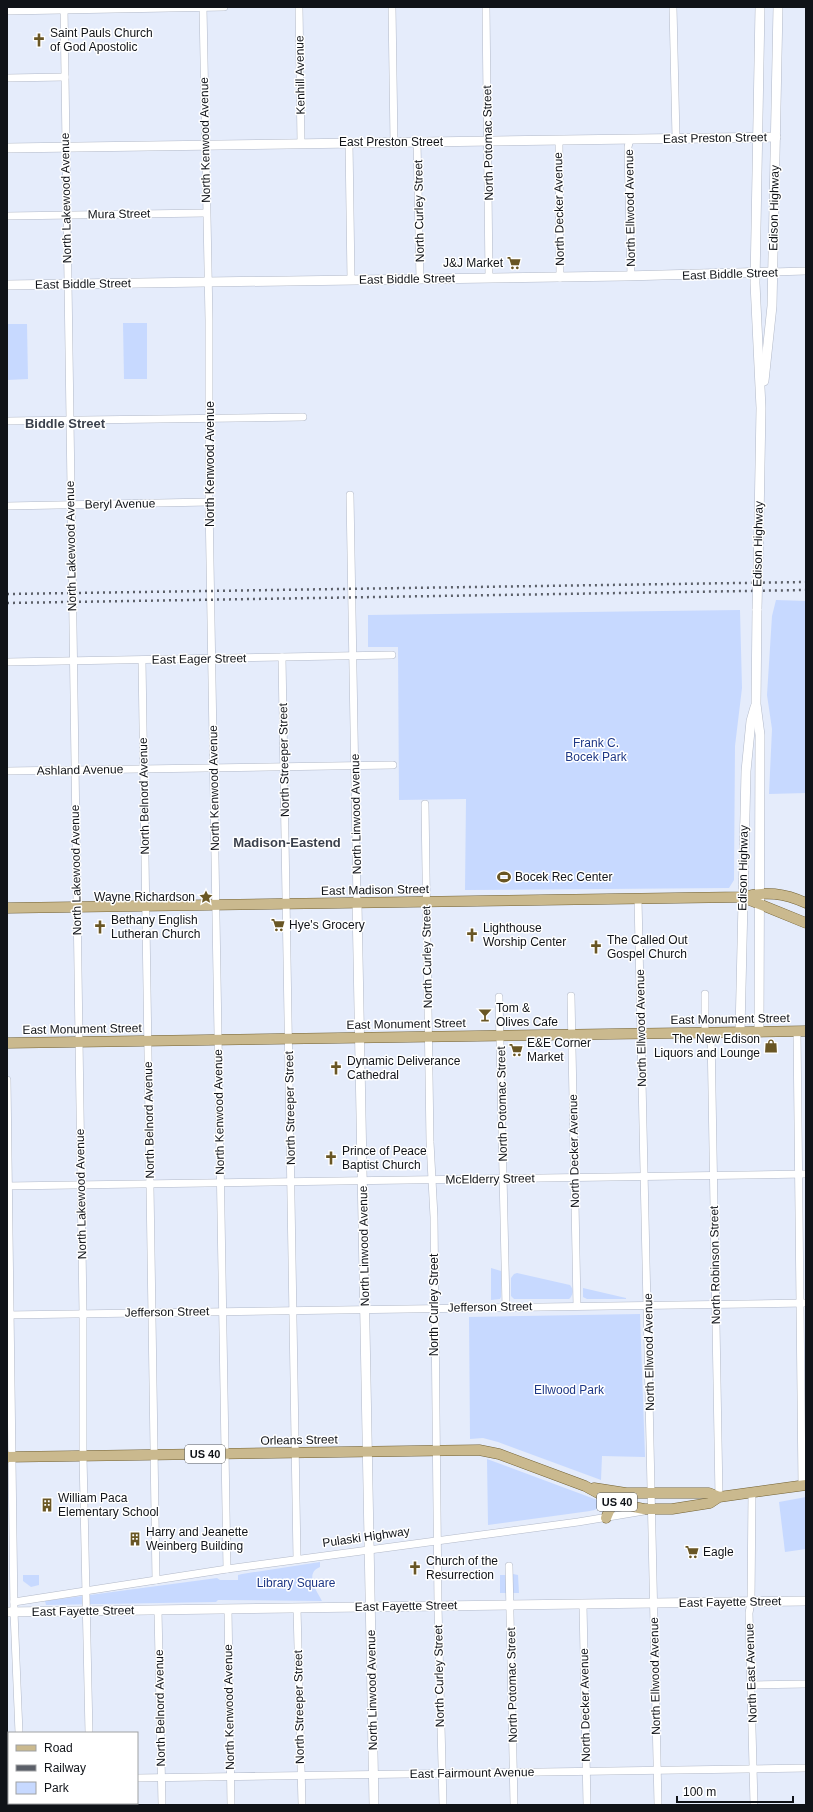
<svg xmlns="http://www.w3.org/2000/svg" width="813" height="1812" viewBox="0 0 813 1812" font-family="Arial,sans-serif">
<style>
.green{fill:#c7d9ff}
.lines{fill:none;stroke-linecap:round;stroke-linejoin:round}
.street-casing{stroke:#b2b9c8;stroke-width:8}
.secondary-casing{stroke:#b2b9c8;stroke-width:10}
.primary-casing{stroke:#726133;stroke-width:11}
.street{stroke:#fff;stroke-width:7}
.secondary{stroke:#fff;stroke-width:9}
.primary{stroke:#cab98e;stroke-width:10}
.rail{stroke:#5b5f68;stroke-width:2.5;stroke-dasharray:2 4;stroke-linecap:butt}
.secondary-bridge-casing{stroke:#b2b9c8;stroke-width:10;stroke-linecap:butt}
.secondary-bridge{stroke:#fff;stroke-width:9}
.labels{text-anchor:middle;dominant-baseline:central;stroke-width:3;stroke-linejoin:round;paint-order:stroke}
.shield{fill:#fff;stroke:#585a5d;stroke-width:1}
.shield-label{font-size:11px;font-weight:bold;fill:#101318}
.poi-label{font-size:12px;fill:#101318;stroke:#fff;text-anchor:start}
.street-label{font-size:12px;fill:#101318;stroke:#fff}
.park-label{font-size:12px;fill:#1d3785;stroke:#fff}
.neighbourhood-label{font-size:13px;font-weight:bold;fill:#3b414d;stroke:#fff}
</style>
<rect width="100%" height="100%" fill="#e5ecfb"/>
<!-- green -->
<g class="green">
<polygon points="123,323 147,323 147,379 124,379"/>
<polygon points="7,324 27,324 28,379 7,380"/>
<polygon points="776,600 806,601 806,793 769,794 772,729 767,695 772,616"/>
<polygon points="740,610 742,688 735,746 734,880 729,888 465,890 466,799 399,800 398,647 368,647 368,615"/>
<polygon points="491,1268 501,1271 501,1297 500,1299 491,1300"/>
<path d="M517 1273 570 1285C574 1289 573 1296 569 1299H514L511 1296V1278L514 1274Z"/>
<polygon points="583,1288 626,1298 626,1299 587,1299 583,1297"/>
<polygon points="640,1314 645,1457 602,1456 601,1480 498,1442 483,1438 470,1439 469,1317"/>
<path d="M487 1459 600 1501 602 1503C601 1509 595 1510 590 1511L488 1525Z"/>
<polygon points="806,1497 806,1549 785,1552 779,1502"/>
<path d="M320 1562V1567C304 1573 317 1592 322 1601L218 1600 216 1602 46 1605 45 1601 217 1578 220 1580H238V1575L242 1574Z"/>
<polygon points="513,1574 518,1575 519,1593 513,1593"/>
<polygon points="23,1575 39,1575 39,1585 31,1587 23,1581"/>
<rect x="500" y="1575" width="6" height="18"/>
</g>
<g class="lines">
<!-- street casing -->
<g class="street-casing">
<g id="street">
<polyline points="64,7 83,1314 83,1456 89,1733"/>
<polyline points="203,7 209,320 209,502 227,1569"/>
<polyline points="299,7 301,143"/>
<polyline points="392,7 394,142"/>
<polyline points="486,7 489,278"/>
<polyline points="673,7 676,138"/>
<polyline points="7,11 224,7"/>
<polyline points="7,78 65,77"/>
<polyline points="630,139 628,147 631,276"/>
<polyline points="559,140 560,278"/>
<polyline points="349,142 351,280"/>
<polyline points="417,142 420,279"/>
<polyline points="7,216 206,213"/>
<polyline points="772,272 806,271"/>
<polyline points="7,421 303,417"/>
<polyline points="350,495 357,903"/>
<polyline points="7,506 209,502"/>
<polyline points="282,657 297,1559"/>
<polyline points="142,660 156,1580"/>
<polyline points="7,662 392,655"/>
<polyline points="7,771 393,765"/>
<polyline points="425,804 430,1142 434,1217 438,1606 443,1805"/>
<polyline points="638,899 658,1805"/>
<polyline points="705,994 705,1033"/>
<polyline points="571,996 577,1306"/>
<polyline points="499,997 506,1307"/>
<polyline points="797,1031 802,1485"/>
<polyline points="711,1033 719,1497"/>
<polyline points="7,1080 14,1612 19,1733"/>
<polyline points="7,1186 806,1174"/>
<polyline points="7,1315 806,1303"/>
<polyline points="752,1492 751,1602 749,1613 754,1805"/>
<polyline points="509,1566 514,1805"/>
<polyline points="14,1602 227,1569 578,1522 644,1511"/>
<polyline points="583,1604 587,1805"/>
<polyline points="297,1608 302,1805"/>
<polyline points="228,1609 231,1805"/>
<polyline points="158,1610 162,1805"/>
<polyline points="751,1685 806,1684"/>
<polyline points="137,1778 806,1768"/>
<polyline points="7,1780 9,1780"/>
<polyline points="21,1803 21,1805"/>
<polyline points="90,1803 90,1805"/>
</g>
</g>
<!-- secondary casing -->
<g class="secondary-casing">
<g id="secondary">
<polyline points="7,148 776,137"/>
<polyline points="7,285 625,276 772,272"/>
<polyline points="764,381 772,306 778,7"/>
<polyline points="759,522 761,408 755,283 760,7"/>
<polyline points="757,609 756,704 760,735 759,1032"/>
<polyline points="357,903 374,1805"/>
<polyline points="740,1032 746,771 751,721 755,707"/>
<polyline points="7,1612 806,1601"/>
</g>
</g>
<!-- primary casing -->
<g class="primary-casing">
<g id="primary">
<polyline points="742,897 806,923"/>
<path d="M7 908 742 897C766 891 784 893 806 903"/>
<polyline points="7,1043 806,1031"/>
<polyline points="7,1457 479,1450 499,1454 585,1486 609,1499 634,1507 644,1509 672,1509 710,1503 719,1497 806,1485"/>
<polyline points="594,1488 626,1493 709,1493 719,1497"/>
<polyline points="606,1518 609,1511 609,1499"/>
</g>
</g>
<!-- street -->
<use href="#street" class="street"/>
<!-- secondary -->
<use href="#secondary" class="secondary"/>
<!-- primary -->
<use href="#primary" class="primary"/>
<!-- rail -->
<g class="rail">
<polyline points="7,594 806,582"/>
<polyline points="7,603 806,590"/>
</g>
<!-- secondary-bridge casing -->
<g class="secondary-bridge-casing">
<polyline id="secondary-bridge" points="757,609 759,522"/>
</g>
<!-- secondary-bridge -->
<use href="#secondary-bridge" class="secondary-bridge"/>
</g>
<!-- icons -->
<defs>
<g id="church-bare" transform="scale(1.08)"><path d="M-1.2-6h2.4v3.5h3.3v2.4h-3.3V6h-2.4V-.1h-3.3v-2.4h3.3Z" fill="#695624" stroke="#fff" stroke-width="2.5" paint-order="stroke"/></g>
<g id="supermarket-bare" transform="scale(1.08)"><path d="M-6-5.5h2.5l.6 2H6L4.5 2H-2.5L-4.4-4H-6ZM-1.5 3.2a1.3 1.3 0 1 0 .1 0ZM3 3.2a1.3 1.3 0 1 0 .1 0Z" fill="#695624" stroke="#fff" stroke-width="2.5" paint-order="stroke"/></g>
<g id="stadium-bare" transform="scale(1.08)"><path d="M0-5a6.5 5 0 1 0 0 10a6.5 5 0 1 0 0-10ZM-3.5-1.8h7v3.6h-7Z" fill="#695624" stroke="#fff" stroke-width="2.5" paint-order="stroke"/></g>
<g id="sight-bare" transform="scale(1.08)"><path d="M0-6L1.8-2.2L6-1.7L2.9 1.2L3.7 5.4L0 3.3L-3.7 5.4L-2.9 1.2L-6-1.7L-1.8-2.2Z" fill="#695624" stroke="#fff" stroke-width="2.5" paint-order="stroke"/></g>
<g id="bar-bare" transform="scale(1.08)"><path d="M-6-5H6L.8 .8V4.5H3.5V6h-7V4.5H-.8V.8Z" fill="#695624" stroke="#fff" stroke-width="2.5" paint-order="stroke"/></g>
<g id="shop-bare" transform="scale(1.08)"><path d="M-5-2.5h2.3a2.7 3.5 0 0 1 5.4 0H5L5.5 6h-11ZM-1.5-2.5h3a1.5 2.3 0 0 0-3 0Z" fill="#695624" stroke="#fff" stroke-width="2.5" paint-order="stroke"/></g>
<g id="building-bare" transform="scale(1.08)"><path d="M-4-6H4V6H1V3H-1V6H-4ZM-2.5-4.3h1.7v1.8h-1.7ZM.8-4.3h1.7v1.8H.8ZM-2.5-1h1.7V.8h-1.7ZM.8-1h1.7V.8H.8Z" fill="#695624" stroke="#fff" stroke-width="2.5" paint-order="stroke"/></g>
</defs>
<g fill-rule="evenodd">
<use href="#church-bare" x="39" y="40"/>
<use href="#supermarket-bare" x="514" y="263"/>
<use href="#stadium-bare" x="504" y="877"/>
<use href="#sight-bare" x="206" y="897"/>
<use href="#supermarket-bare" x="278" y="925"/>
<use href="#church-bare" x="100" y="927"/>
<use href="#church-bare" x="472" y="935"/>
<use href="#church-bare" x="596" y="947"/>
<use href="#bar-bare" x="485" y="1015"/>
<use href="#shop-bare" x="771" y="1046"/>
<use href="#supermarket-bare" x="516" y="1050"/>
<use href="#church-bare" x="336" y="1068"/>
<use href="#church-bare" x="331" y="1158"/>
<use href="#building-bare" x="47" y="1505"/>
<use href="#building-bare" x="135" y="1539"/>
<use href="#supermarket-bare" x="692" y="1552"/>
<use href="#church-bare" x="415" y="1568"/>
</g>
<g class="labels">
<!-- shield labels -->
<g class="shield">
<rect x="185" y="1445" width="40" height="18" rx="3"/>
<rect x="597" y="1493" width="40" height="18" rx="3"/>
</g>
<g class="shield-label">
<text x="205" y="1454">US 40</text>
<text x="617" y="1502">US 40</text>
</g>
<!-- poi labels -->
<g class="poi-label">
<text x="50" y="33">Saint Pauls Church<tspan x="50" dy="14">of God Apostolic</tspan></text>
<text x="503" y="263" text-anchor="end">J&amp;J Market</text>
<text x="515" y="877">Bocek Rec Center</text>
<text x="195" y="897" text-anchor="end">Wayne Richardson</text>
<text x="111" y="920">Bethany English<tspan x="111" dy="14">Lutheran Church</tspan></text>
<text x="289" y="925">Hye's Grocery</text>
<text x="483" y="928">Lighthouse<tspan x="483" dy="14">Worship Center</tspan></text>
<text x="607" y="940">The Called Out<tspan x="607" dy="14">Gospel Church</tspan></text>
<text x="496" y="1008">Tom &amp;<tspan x="496" dy="14">Olives Cafe</tspan></text>
<text x="760" y="1039" text-anchor="end">The New Edison<tspan x="760" dy="14">Liquors and Lounge</tspan></text>
<text x="527" y="1043">E&amp;E Corner<tspan x="527" dy="14">Market</tspan></text>
<text x="347" y="1061">Dynamic Deliverance<tspan x="347" dy="14">Cathedral</tspan></text>
<text x="342" y="1151">Prince of Peace<tspan x="342" dy="14">Baptist Church</tspan></text>
<text x="58" y="1498">William Paca<tspan x="58" dy="14">Elementary School</tspan></text>
<text x="146" y="1532">Harry and Jeanette<tspan x="146" dy="14">Weinberg Building</tspan></text>
<text x="703" y="1552">Eagle</text>
<text x="426" y="1561">Church of the<tspan x="426" dy="14">Resurrection</tspan></text>
</g>
<!-- street labels -->
<g class="street-label">
<text transform="translate(300 75) rotate(-91)">Kenhill Avenue</text>
<text transform="translate(715 138) rotate(-1)">East Preston Street</text>
<text transform="translate(205 140) rotate(-91)">North Kenwood Avenue</text>
<text x="391" y="142">East Preston Street</text>
<text transform="translate(488 143) rotate(-91)">North Potomac Street</text>
<text transform="translate(66 198) rotate(-91)">North Lakewood Avenue</text>
<text transform="translate(630 208) rotate(-91)">North Ellwood Avenue</text>
<text transform="translate(774 208) rotate(-89)">Edison Highway</text>
<text transform="translate(559 209) rotate(-91)">North Decker Avenue</text>
<text transform="translate(419 211) rotate(-91)">North Curley Street</text>
<text transform="translate(119 214) rotate(-1)">Mura Street</text>
<text transform="translate(730 274) rotate(-2)">East Biddle Street</text>
<text transform="translate(407 279) rotate(-1)">East Biddle Street</text>
<text transform="translate(83 284) rotate(-1)">East Biddle Street</text>
<text transform="translate(210 464) rotate(-90)">North Kenwood Avenue</text>
<text transform="translate(120 504) rotate(-1)">Beryl Avenue</text>
<text transform="translate(758 544) rotate(-89)">Edison Highway</text>
<text transform="translate(71 546) rotate(-91)">North Lakewood Avenue</text>
<text transform="translate(199 659) rotate(-1)">East Eager Street</text>
<text transform="translate(284 760) rotate(-91)">North Streeper Street</text>
<text transform="translate(80 770) rotate(-1)">Ashland Avenue</text>
<text transform="translate(214 788) rotate(-91)">North Kenwood Avenue</text>
<text transform="translate(144 796) rotate(-91)">North Belnord Avenue</text>
<text transform="translate(356 814) rotate(-91)">North Linwood Avenue</text>
<text transform="translate(743 868) rotate(-89)">Edison Highway</text>
<text transform="translate(76 870) rotate(-91)">North Lakewood Avenue</text>
<text transform="translate(375 890) rotate(-1)">East Madison Street</text>
<text transform="translate(427 957) rotate(-91)">North Curley Street</text>
<text transform="translate(730 1019) rotate(-1)">East Monument Street</text>
<text transform="translate(406 1024) rotate(-1)">East Monument Street</text>
<text transform="translate(641 1028) rotate(-91)">North Ellwood Avenue</text>
<text transform="translate(82 1029) rotate(-1)">East Monument Street</text>
<text transform="translate(502 1104) rotate(-91)">North Potomac Street</text>
<text transform="translate(290 1108) rotate(-91)">North Streeper Street</text>
<text transform="translate(219 1112) rotate(-91)">North Kenwood Avenue</text>
<text transform="translate(149 1120) rotate(-91)">North Belnord Avenue</text>
<text transform="translate(574 1151) rotate(-91)">North Decker Avenue</text>
<text transform="translate(490 1179) rotate(-1)">McElderry Street</text>
<text transform="translate(81 1194) rotate(-91)">North Lakewood Avenue</text>
<text transform="translate(364 1246) rotate(-91)">North Linwood Avenue</text>
<text transform="translate(715 1265) rotate(-91)">North Robinson Street</text>
<text transform="translate(434 1305) rotate(-90)">North Curley Street</text>
<text transform="translate(490 1307) rotate(-1)">Jefferson Street</text>
<text transform="translate(167 1312) rotate(-1)">Jefferson Street</text>
<text transform="translate(649 1352) rotate(-91)">North Ellwood Avenue</text>
<text transform="translate(299 1440) rotate(-1)">Orleans Street</text>
<text transform="translate(366 1537) rotate(-8)">Pulaski Highway</text>
<text transform="translate(730 1602) rotate(-1)">East Fayette Street</text>
<text transform="translate(406 1606) rotate(-1)">East Fayette Street</text>
<text transform="translate(83 1611) rotate(-1)">East Fayette Street</text>
<text transform="translate(751 1673) rotate(-92)">North East Avenue</text>
<text transform="translate(439 1676) rotate(-91)">North Curley Street</text>
<text transform="translate(655 1676) rotate(-91)">North Ellwood Avenue</text>
<text transform="translate(512 1685) rotate(-91)">North Potomac Street</text>
<text transform="translate(372 1690) rotate(-91)">North Linwood Avenue</text>
<text transform="translate(585 1705) rotate(-91)">North Decker Avenue</text>
<text transform="translate(229 1707) rotate(-91)">North Kenwood Avenue</text>
<text transform="translate(299 1707) rotate(-91)">North Streeper Street</text>
<text transform="translate(160 1708) rotate(-91)">North Belnord Avenue</text>
<text transform="translate(472 1773) rotate(-1)">East Fairmount Avenue</text>
</g>
<!-- park labels -->
<g class="park-label">
<text x="596" y="743">Frank C.<tspan x="596" dy="14">Bocek Park</tspan></text>
<text x="569" y="1390">Ellwood Park</text>
<text x="296" y="1583">Library Square</text>
</g>
<!-- neighbourhood labels -->
<g class="neighbourhood-label">
<text x="65" y="423">Biddle Street</text>
<text x="287" y="842">Madison-Eastend</text>
</g>
</g>
<!-- border -->
<rect width="813" height="1812" fill="none" stroke="#101318" stroke-width="16"/>
<!-- legend -->
<rect x="8" y="1732" width="130" height="72" fill="#ffffff" stroke="#9fa1a3"/>
<rect x="16" y="1745" width="20" height="6" fill="#cab98e" stroke="#9fa1a3"/>
<text x="44" y="1752" font-size="12" fill="#101318">Road</text>
<rect x="16" y="1765" width="20" height="6" fill="#5b5f68" stroke="#9fa1a3"/>
<text x="44" y="1772" font-size="12" fill="#101318">Railway</text>
<rect x="16" y="1782" width="20" height="12" fill="#c7d9ff" stroke="#9fa1a3"/>
<text x="44" y="1792" font-size="12" fill="#101318">Park</text>
<!-- scale -->
<path d="M677 1796v6h116v-6" fill="none" stroke="#101318" stroke-width="2"/>
<text x="683" y="1796" font-size="12" fill="#101318" stroke="#ffffff" stroke-width="3" paint-order="stroke">100 m</text>
</svg>
